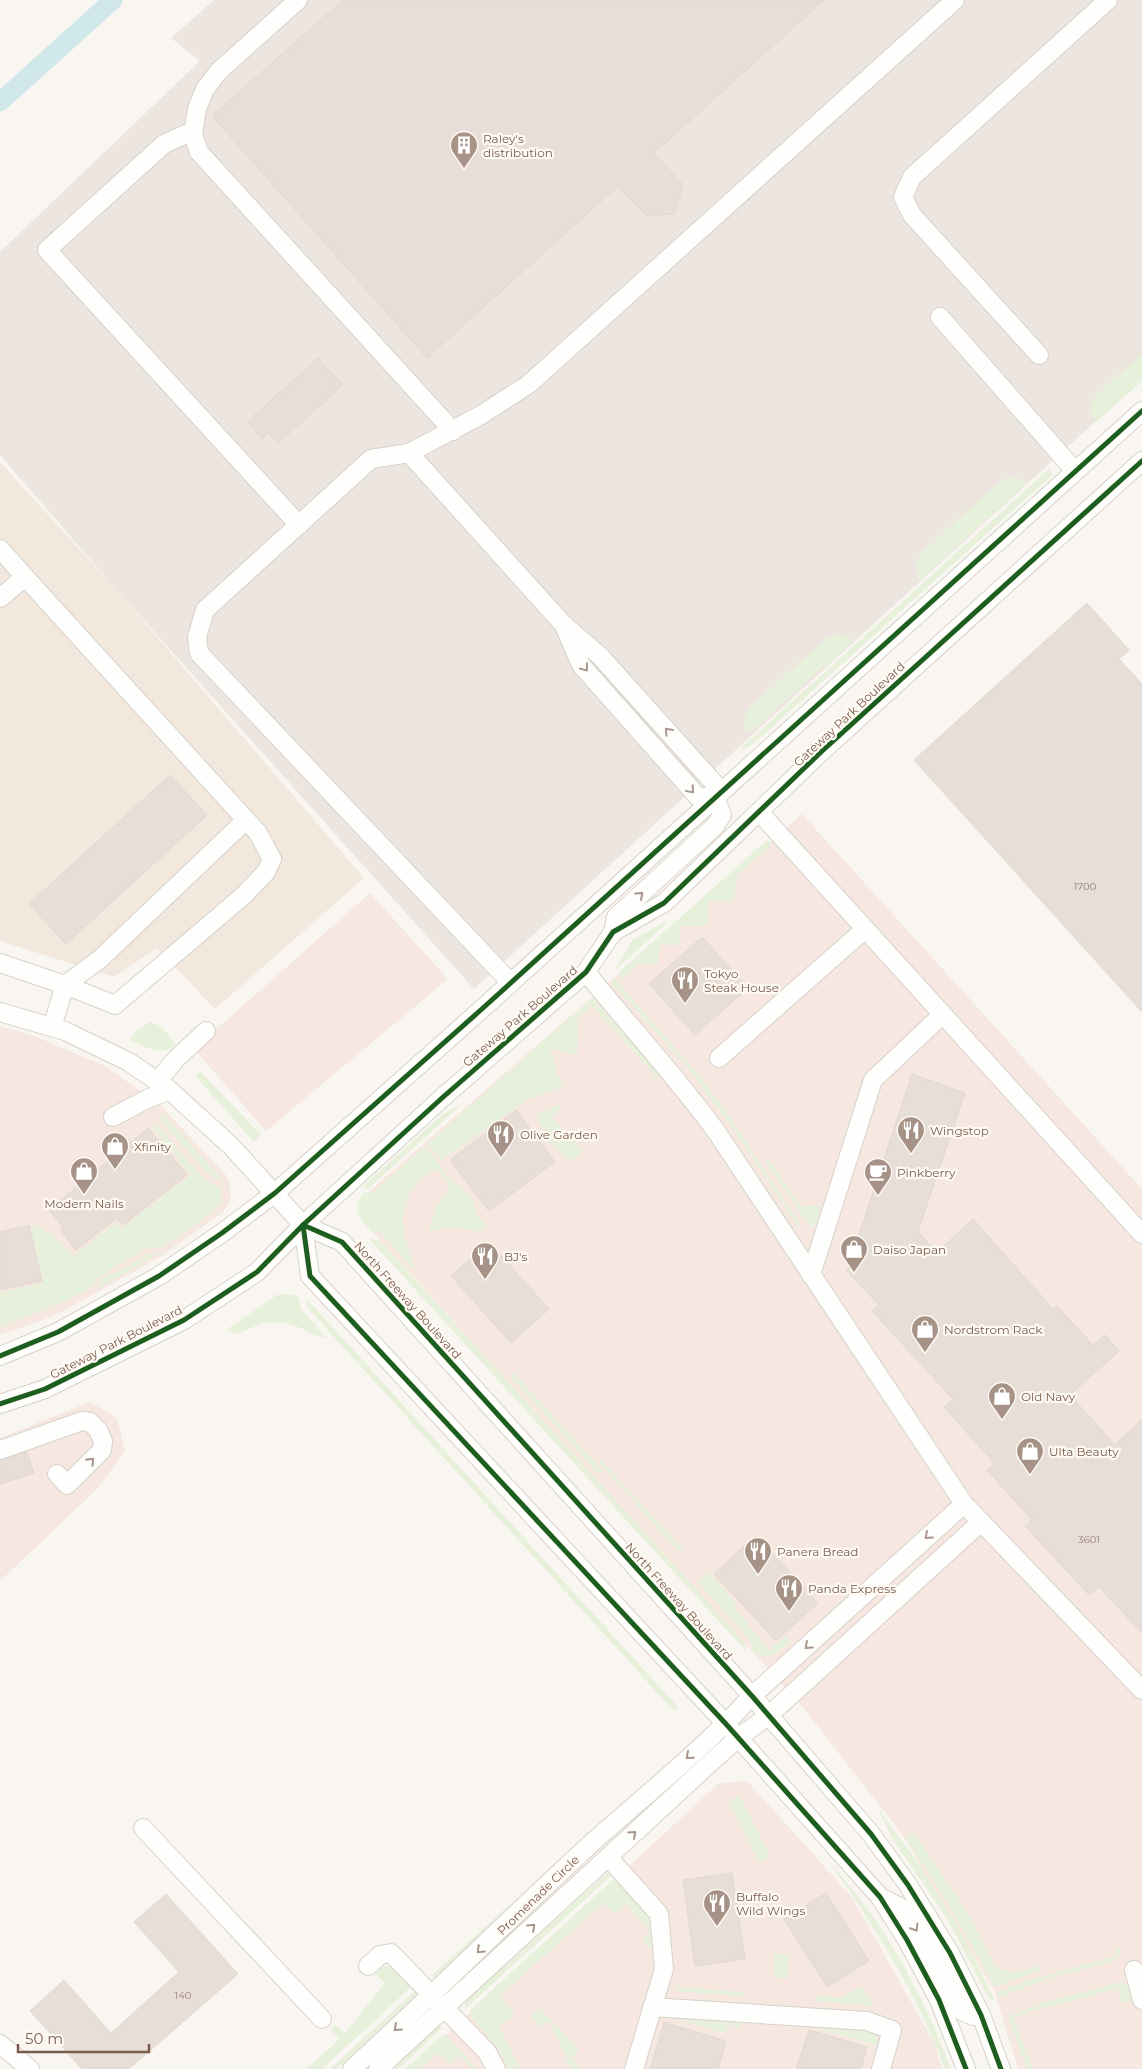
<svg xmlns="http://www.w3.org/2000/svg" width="1142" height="2069" viewBox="0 0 1142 2069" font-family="Montserrat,sans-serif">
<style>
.residential{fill:#f2e8de}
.commercial{fill:#f6e8e1}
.industrial{fill:#ede5e0}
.green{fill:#e7f0db}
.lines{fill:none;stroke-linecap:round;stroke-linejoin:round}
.canal{stroke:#d0e8ea;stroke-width:19}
.building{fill:#e6ded7;stroke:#e2d8d2}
.minor-casing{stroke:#d7d1cb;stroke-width:20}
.minor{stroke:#fefefd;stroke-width:18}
.cycleway-casing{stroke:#fffaf3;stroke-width:8}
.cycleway{stroke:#1b5e20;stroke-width:5}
.oneway{stroke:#a8958b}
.labels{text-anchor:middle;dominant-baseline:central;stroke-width:4.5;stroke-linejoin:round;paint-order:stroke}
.number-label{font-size:10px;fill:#977e72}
.poi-label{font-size:12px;fill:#7a5c4d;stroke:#fffaf3;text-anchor:start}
.street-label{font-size:12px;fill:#7a5c4d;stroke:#fffaf3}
</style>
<rect width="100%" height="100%" fill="#f9f5f0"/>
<!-- residential -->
<polygon class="residential" points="0,462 115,588 364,878 215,1009 157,948 114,977 0,941"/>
<!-- commercial -->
<g class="commercial">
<polygon points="802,814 1142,1189 1142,2069 1018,2069 995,1993 902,1834 804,1709 371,1230 366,1194"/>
<polygon points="370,893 448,979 266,1131 194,1049"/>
<polygon points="0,1026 32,1035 105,1066 160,1105 225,1174 229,1181 231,1199 223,1212 160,1257 54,1316 0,1335"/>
<polygon points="90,1402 117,1418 125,1451 98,1488 0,1581 0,1438"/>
<polygon points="747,1781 851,1896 935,2044 942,2069 409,2069 719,1783"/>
</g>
<!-- industrial -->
<polygon class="industrial" points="214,0 1142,0 1142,379 474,989 115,588 0,455 0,252 200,61 171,38"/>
<!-- green -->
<g class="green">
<polygon points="1142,354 1142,381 1096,422 1090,413 1092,400 1096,395"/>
<polygon points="1050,468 1052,475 753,744 741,751 742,747"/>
<path d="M1009 477H1014L1027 482 921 580C914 570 915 562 922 552L1002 480Z"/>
<path d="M839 634 849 637 853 641 748 734C743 724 743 717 749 708L828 637Z"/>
<polygon points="767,840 772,844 737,875 734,901 709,901 708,925 680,927 679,945 660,945 658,963 639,964 621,979 618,973"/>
<polygon points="666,921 666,924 617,968 616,967 633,940"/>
<polygon points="614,978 700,1076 723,1107 804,1230 797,1225 738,1136 687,1067 610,981"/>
<polygon points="592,998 660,1074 651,1081 654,1074 592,1006 578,1019 577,1055 550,1048 558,1075 565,1086 529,1099 441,1160 427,1144"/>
<path d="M150 1022C162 1024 168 1035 176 1045 160 1057 146 1047 129 1040L137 1030Z"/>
<polygon points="201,1072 261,1135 254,1142 197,1078 196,1075"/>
<polygon points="462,1104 368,1189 362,1187 442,1115"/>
<polygon points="559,1105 562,1107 551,1117 583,1151 571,1161 550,1144 536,1114"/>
<polygon points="164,1115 224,1181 209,1175 159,1119"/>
<polygon points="156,1124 206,1181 221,1188 221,1201 216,1209 191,1228 160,1248 147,1247 96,1279 92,1287 58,1304 0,1327 0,1293 43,1283 31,1228 37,1224 44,1231 51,1233 73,1256 116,1223 121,1229 190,1175 153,1127"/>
<path d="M424 1147 441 1165 444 1173 468 1194 474 1203 477 1215 487 1226 480 1232C461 1227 448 1225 429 1232L437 1205 450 1186 438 1170C428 1171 422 1177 416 1184 392 1216 406 1240 416 1272L379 1231 371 1232C360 1219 351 1209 364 1193H372Z"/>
<path d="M769 1160 802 1207 821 1204C819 1213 819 1223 811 1228L766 1162Z"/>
<polygon points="369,1239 379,1240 746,1644 745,1650"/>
<polygon points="148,1254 158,1254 98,1289 102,1278 125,1268"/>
<path d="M290 1294 297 1296 300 1300V1308L327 1338C312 1336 310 1332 298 1327 272 1318 261 1323 237 1334L226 1330 277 1295Z"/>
<polygon points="307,1299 678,1707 675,1710 671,1708 306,1306"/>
<polygon points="514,1373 603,1471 600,1475 510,1376"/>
<polygon points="602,1461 684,1550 677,1550 599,1463"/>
<path d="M708 1572 737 1604 734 1607 769 1650 785 1636 788 1639 789 1644C777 1653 765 1663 751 1650V1641L697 1581Z"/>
<polygon points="740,1795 770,1857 759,1863 729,1801"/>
<polygon points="877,1807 918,1863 954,1919 995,2000 989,1999 948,1920 892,1838"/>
<path d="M913 1831 963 1905 997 1968 1015 1972 1039 1966 1040 1971 994 1987C968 1935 938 1886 905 1838Z"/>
<path d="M827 1859C840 1875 854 1890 866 1907 902 1956 929 2012 951 2069H945C917 1993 874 1925 827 1859Z"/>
<polygon points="607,1873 612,1875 466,2008 464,2002"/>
<polygon points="614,1879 652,1918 655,1948 650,1949 642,1939 650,1931 626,1904 614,1914 603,1903 500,1996 514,2013 512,2018 499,2025 520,2069 509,2069 499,2049 472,2018 469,2011"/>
<polygon points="510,1904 511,1905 436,1978 431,1976"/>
<polygon points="1120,1948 1120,1955 1115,1961 1053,1977 999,1997 997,1992 1030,1980 1116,1956 1115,1949"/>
<polygon points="774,1954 789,1955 788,1978 774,1978"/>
<polygon points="384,1966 395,1968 411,1987 322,2069 306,2069 340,2039 331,2030 335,2025 345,2033 385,1983 375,1974"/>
<polygon points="1120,1982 1130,1987 1133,1996 1130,2001 1121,2003 1118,1988 1029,2012 1014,2019 1033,2069 1027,2069 1008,2016 1045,2002"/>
<polygon points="861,1986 873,2006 816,2001 817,1995 841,1998"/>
<polygon points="675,1987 744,1992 744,1996 680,1992"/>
<polygon points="415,1991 417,1996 337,2069 330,2069"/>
<polygon points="540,2008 579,2050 571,2057 579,2069 571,2069 549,2021 538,2027 532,2015"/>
<polygon points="673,2014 743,2018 740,2028 728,2024 725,2034 672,2017"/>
<polygon points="814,2022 873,2031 882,2047 813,2027"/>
<polygon points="439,2026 443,2027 398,2069 391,2069"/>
<polygon points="444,2034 451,2039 476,2069 472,2069 460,2055 450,2064 438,2053 421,2069 405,2069"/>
</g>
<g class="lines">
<!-- canal -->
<polyline class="canal" points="0,102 113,0"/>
</g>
<!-- building -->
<g class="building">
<polygon points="343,0 824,0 654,153 683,185 674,214 648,216 618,186 427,358 212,116"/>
<polygon points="318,358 343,385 278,443 268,433 262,439 247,422"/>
<polygon points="1087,603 1129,650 1119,659 1142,684 1142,1012 914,760"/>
<polygon points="170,775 207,815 66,944 29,904"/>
<polygon points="702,937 748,988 695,1035 649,984"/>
<polygon points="912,1074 965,1093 918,1231 936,1253 973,1219 1053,1309 1057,1306 1093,1345 1105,1335 1119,1351 1070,1395 1115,1445 1142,1419 1142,1633 1099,1587 1089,1595 1025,1526 1032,1520 987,1470 995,1464 944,1407 953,1399 872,1311 879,1305 847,1271"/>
<polygon points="516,1110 555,1162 489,1211 450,1160"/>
<polygon points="148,1128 187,1175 123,1225 117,1218 76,1250 60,1230 63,1227 49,1210"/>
<polygon points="29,1225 42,1281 0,1290 0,1232"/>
<polygon points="489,1242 549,1309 511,1343 451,1276"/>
<polygon points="27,1452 34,1473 0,1484 0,1460"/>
<polygon points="756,1535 818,1603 776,1641 714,1574"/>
<polygon points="732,1873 745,1959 695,1966 683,1880"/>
<polygon points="826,1893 869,1961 827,1987 784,1919"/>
<polygon points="166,1894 238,1974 129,2069 82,2069 30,2011 64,1980 111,2033 179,1972 134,1922"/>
<polygon points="664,2022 726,2041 718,2069 650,2069"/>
<polygon points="809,2030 867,2047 861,2069 796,2069"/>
</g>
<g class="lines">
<!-- minor casing -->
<g class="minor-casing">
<g id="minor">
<polyline points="298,0 219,71 205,89 197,109 193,135 199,152 453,431"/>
<polyline points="193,131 164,144 47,250 299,525"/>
<polyline points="940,317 1075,471"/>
<polyline points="1039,355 912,215 903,197 912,177 1108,0"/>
<polyline points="409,453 563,624 600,656 714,783 715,797 722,815 715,826 616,917 613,932"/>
<polyline points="0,549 25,577"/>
<polyline points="0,598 25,577 258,833 272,859 266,872 243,896 115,1005 65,985 0,963"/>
<polyline points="565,628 581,665 698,797 715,797"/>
<polyline points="760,813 1142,1234"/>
<path d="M586 972C629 1026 677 1077 718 1134L964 1504 1142 1690"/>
<polyline points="511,983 199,653 197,637 205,610 371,459 409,453 481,415 529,384 955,0"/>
<polyline points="0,1012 65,1031 129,1062 167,1088 230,1145 303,1225 342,1242 752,1696 871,1834 908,1885 950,1953 981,2015 1001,2069"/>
<polyline points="52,1027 65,985 100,959 246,820"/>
<polyline points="719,1058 864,930"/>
<polyline points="157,1082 175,1060 206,1031"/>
<polyline points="113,1117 147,1099 168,1091"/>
<polyline points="303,1225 310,1276 726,1724 880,1897 907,1940 939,2000 966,2069"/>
<polyline points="811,1275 873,1080 942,1015"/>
<polyline points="0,1356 58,1332 159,1276 222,1233 275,1193 483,1008 1142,411"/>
<polyline points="0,1404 45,1389 184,1320 257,1272 303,1225 442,1098 586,972 613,932 664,903 821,752 1142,461"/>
<polyline points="0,1450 82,1421 90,1422 98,1430 103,1441 102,1450 67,1485 57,1474"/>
<polyline points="143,1828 322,2019"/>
<polyline points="608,1857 659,1914 664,1969 634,2069"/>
<polyline points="880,1897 902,1908 931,1954 962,2011 973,2016 981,2015"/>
<polyline points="368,1966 380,1955 391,1953 487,2052 496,2069"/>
<polyline points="1134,1970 1142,2000"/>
<polyline points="652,2007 867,2021 892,2030 881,2069"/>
<polyline points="0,2044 30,2069"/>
<path d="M352 2069C434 1994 513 1915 595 1840 648 1793 704 1748 752 1696L964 1504"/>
<polyline points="378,2069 709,1764 738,1738 768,1716 981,1522"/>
</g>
</g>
<!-- minor -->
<use href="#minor" class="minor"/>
<!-- cycleway casing -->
<g class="cycleway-casing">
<g id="cycleway">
<polyline points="303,1225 342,1242 752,1696 871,1834 908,1885 950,1953 981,2015 1001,2069"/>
<polyline points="303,1225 310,1276 726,1724 880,1897 907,1940 939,2000 966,2069"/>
<polyline points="0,1356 58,1332 159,1276 222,1233 275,1193 483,1008 1142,411"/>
<polyline points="0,1404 45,1389 184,1320 257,1272 303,1225 442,1098 586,972 613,932 664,903 821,752 1142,461"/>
</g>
</g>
<!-- cycleway -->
<use href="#cycleway" class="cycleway"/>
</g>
<!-- one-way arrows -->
<defs><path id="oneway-chevron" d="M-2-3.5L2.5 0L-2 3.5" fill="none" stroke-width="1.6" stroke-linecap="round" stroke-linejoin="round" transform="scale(1.25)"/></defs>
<g class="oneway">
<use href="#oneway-chevron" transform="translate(585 668) rotate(53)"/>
<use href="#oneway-chevron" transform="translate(668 731) rotate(-132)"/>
<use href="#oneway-chevron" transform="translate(691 790) rotate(49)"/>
<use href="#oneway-chevron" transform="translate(640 895) rotate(-42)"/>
<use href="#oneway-chevron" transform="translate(91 1461) rotate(-46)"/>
<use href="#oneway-chevron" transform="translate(928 1536) rotate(138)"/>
<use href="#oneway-chevron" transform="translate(808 1646) rotate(138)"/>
<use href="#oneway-chevron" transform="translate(689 1756) rotate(139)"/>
<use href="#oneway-chevron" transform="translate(633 1834) rotate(-42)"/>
<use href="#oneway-chevron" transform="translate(532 1927) rotate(-43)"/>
<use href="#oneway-chevron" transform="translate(915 1928) rotate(58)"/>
<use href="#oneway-chevron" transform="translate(480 1950) rotate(136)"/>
<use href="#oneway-chevron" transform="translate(397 2028) rotate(138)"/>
</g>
<!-- icons -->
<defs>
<g id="building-pin" transform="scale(1.4375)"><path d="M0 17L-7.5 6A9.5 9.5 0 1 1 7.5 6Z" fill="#a69286" stroke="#fffaf3"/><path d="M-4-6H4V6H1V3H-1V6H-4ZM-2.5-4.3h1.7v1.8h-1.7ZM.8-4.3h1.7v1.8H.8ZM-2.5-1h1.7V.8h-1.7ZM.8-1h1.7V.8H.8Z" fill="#fff"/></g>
<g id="restaurant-pin" transform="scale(1.4375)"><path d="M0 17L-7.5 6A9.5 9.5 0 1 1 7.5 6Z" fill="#a69286" stroke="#fffaf3"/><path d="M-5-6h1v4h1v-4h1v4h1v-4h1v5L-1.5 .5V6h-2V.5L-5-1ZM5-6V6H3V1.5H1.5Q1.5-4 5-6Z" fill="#fff"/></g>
<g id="shop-pin" transform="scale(1.4375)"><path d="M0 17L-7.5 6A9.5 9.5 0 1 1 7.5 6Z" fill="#a69286" stroke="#fffaf3"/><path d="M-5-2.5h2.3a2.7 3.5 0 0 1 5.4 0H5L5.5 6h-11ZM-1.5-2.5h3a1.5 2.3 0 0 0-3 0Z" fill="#fff"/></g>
<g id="cafe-pin" transform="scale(1.4375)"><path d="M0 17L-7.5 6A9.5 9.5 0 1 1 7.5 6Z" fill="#a69286" stroke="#fffaf3"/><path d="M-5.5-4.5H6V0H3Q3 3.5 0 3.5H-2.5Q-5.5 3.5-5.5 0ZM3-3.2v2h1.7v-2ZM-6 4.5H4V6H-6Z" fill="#fff"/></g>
</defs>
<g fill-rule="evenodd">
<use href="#building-pin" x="464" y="145"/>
<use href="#restaurant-pin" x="685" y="980"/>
<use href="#restaurant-pin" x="911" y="1130"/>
<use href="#restaurant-pin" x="501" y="1134"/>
<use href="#shop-pin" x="115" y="1146"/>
<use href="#shop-pin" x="84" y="1171"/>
<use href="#cafe-pin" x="878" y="1172"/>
<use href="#shop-pin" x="854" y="1249"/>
<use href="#restaurant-pin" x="485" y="1256"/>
<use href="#shop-pin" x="925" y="1329"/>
<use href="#shop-pin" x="1002" y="1396"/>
<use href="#shop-pin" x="1030" y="1451"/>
<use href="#restaurant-pin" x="758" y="1551"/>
<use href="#restaurant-pin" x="789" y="1588"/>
<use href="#restaurant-pin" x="717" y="1903"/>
</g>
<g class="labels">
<!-- number labels -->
<g class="number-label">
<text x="1085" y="886">1700</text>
<text x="1089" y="1539">3601</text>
<text x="183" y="1995">140</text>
</g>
<!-- poi labels -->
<g class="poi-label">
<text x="483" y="138">Raley's<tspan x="483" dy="14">distribution</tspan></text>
<text x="704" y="973">Tokyo<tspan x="704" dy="14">Steak House</tspan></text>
<text x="930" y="1130">Wingstop</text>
<text x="520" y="1134">Olive Garden</text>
<text x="134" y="1146">Xfinity</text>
<text x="897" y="1172">Pinkberry</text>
<text x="84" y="1203" text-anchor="middle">Modern Nails</text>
<text x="873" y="1249">Daiso Japan</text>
<text x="504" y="1256">BJ's</text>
<text x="944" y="1329">Nordstrom Rack</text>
<text x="1021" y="1396">Old Navy</text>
<text x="1049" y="1451">Ulta Beauty</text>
<text x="777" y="1551">Panera Bread</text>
<text x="808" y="1588">Panda Express</text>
<text x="736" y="1896">Buffalo<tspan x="736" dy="14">Wild Wings</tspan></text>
</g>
<!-- street labels -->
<g class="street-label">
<text transform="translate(849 714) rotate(-43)">Gateway Park Boulevard</text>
<text transform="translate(520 1016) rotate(-41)">Gateway Park Boulevard</text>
<text transform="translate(408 1300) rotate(48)">North Freeway Boulevard</text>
<text transform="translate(116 1342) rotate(-27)">Gateway Park Boulevard</text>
<text transform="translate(679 1601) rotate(48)">North Freeway Boulevard</text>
<text transform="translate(538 1895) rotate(-44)">Promenade Circle</text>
</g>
</g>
<!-- scale -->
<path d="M18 2044v8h131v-8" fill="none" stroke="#7a5c4d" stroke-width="2.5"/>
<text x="25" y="2044" font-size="15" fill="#7a5c4d" stroke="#fffaf3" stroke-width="4" paint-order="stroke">50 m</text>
</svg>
